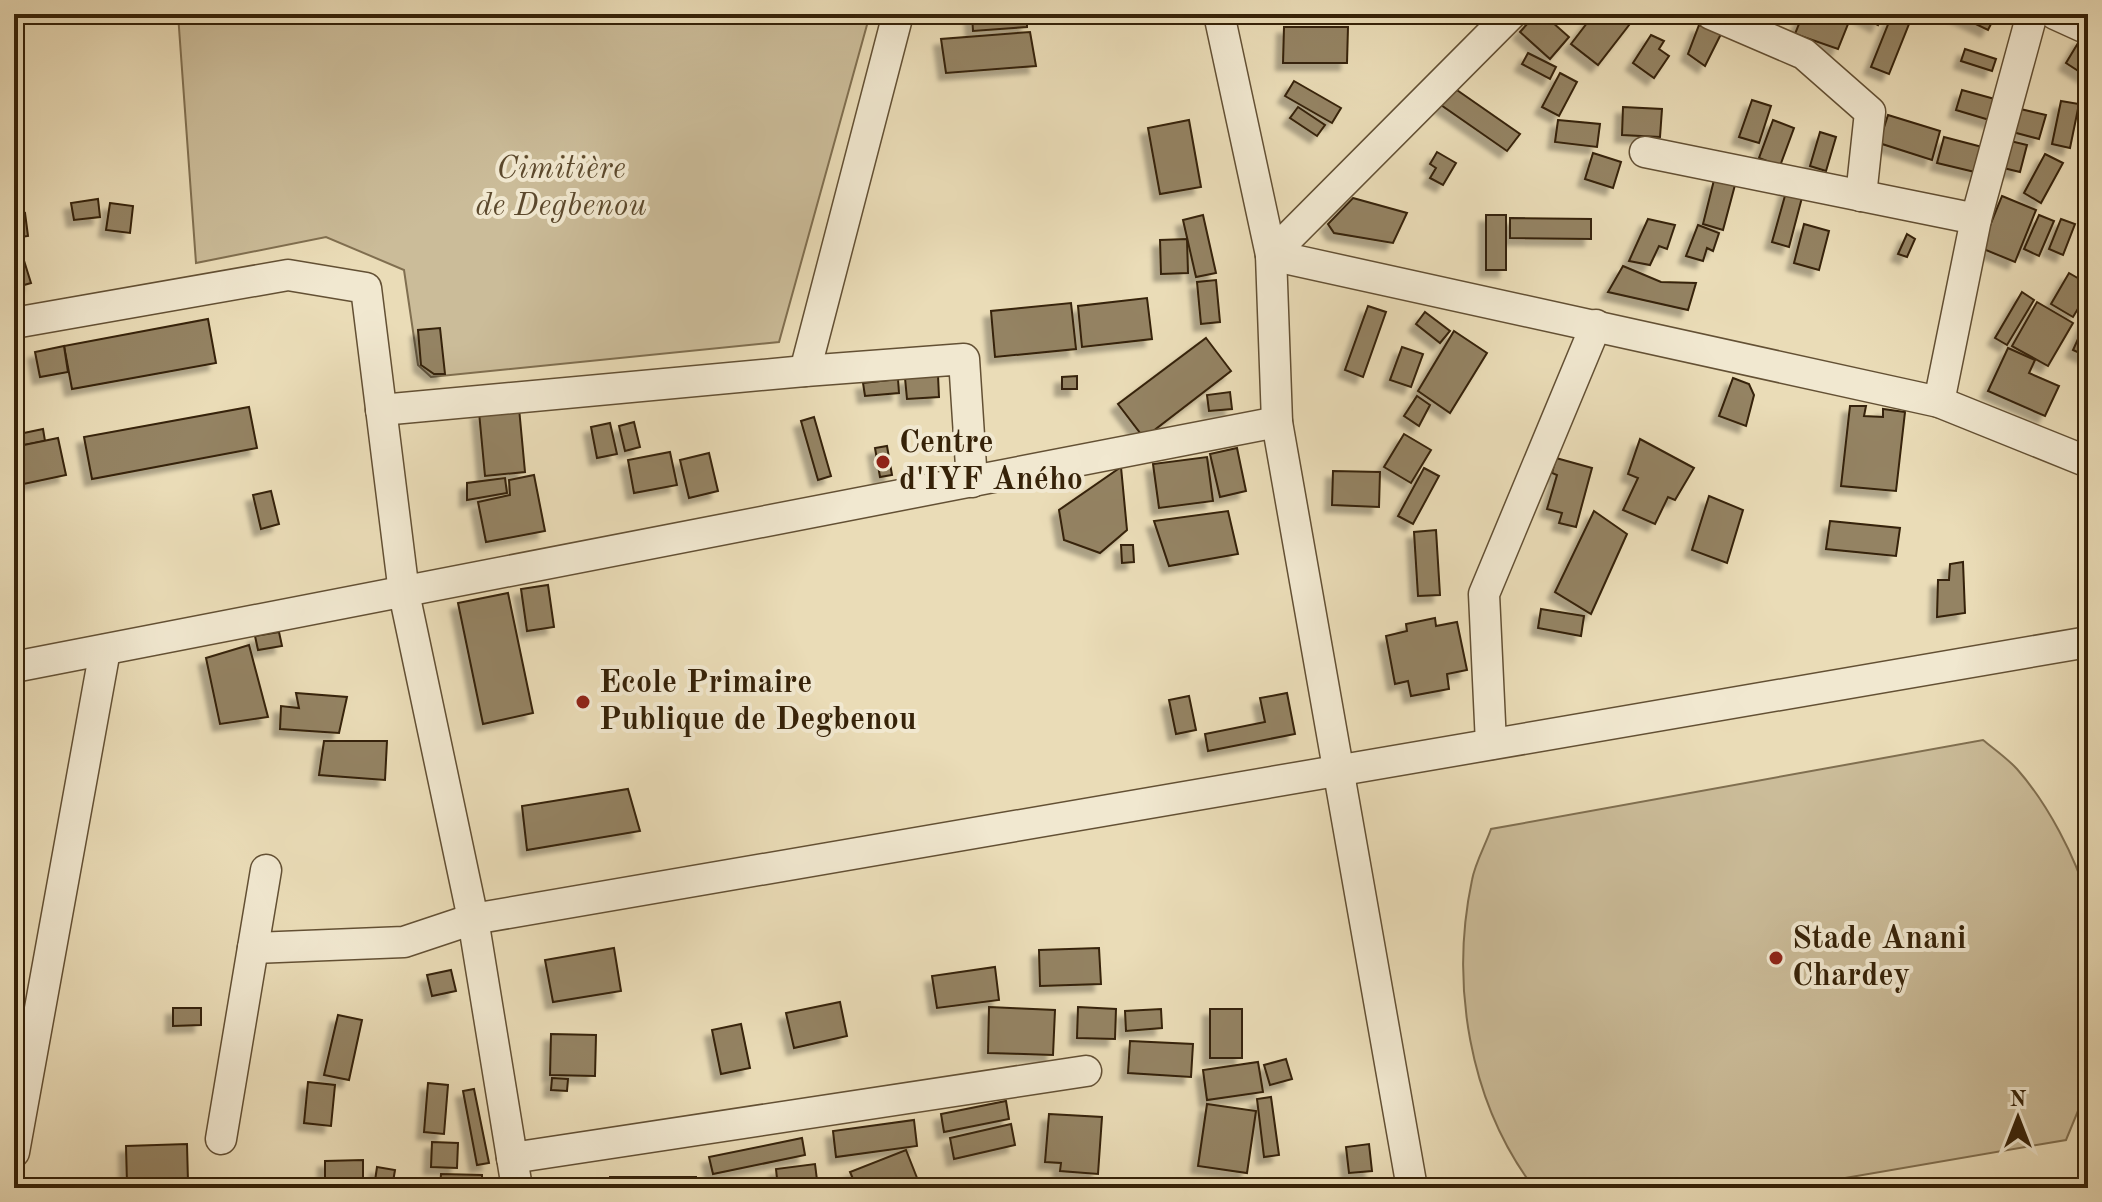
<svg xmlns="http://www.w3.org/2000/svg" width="2102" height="1202" viewBox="0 0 2102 1202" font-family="'Old Standard TT',serif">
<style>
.green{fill:#cbbc99;stroke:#806f50;stroke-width:2}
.building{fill:#948363;stroke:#362208;stroke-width:2;filter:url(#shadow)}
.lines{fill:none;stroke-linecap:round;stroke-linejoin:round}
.minor-casing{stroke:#635034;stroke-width:33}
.minor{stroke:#f1e8d0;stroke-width:30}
.poi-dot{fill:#8f2418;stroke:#f1e8d0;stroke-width:3}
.labels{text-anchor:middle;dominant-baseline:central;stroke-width:8;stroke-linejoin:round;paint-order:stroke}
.park-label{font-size:32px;font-style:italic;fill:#5b482c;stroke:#f1e8d0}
.poi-label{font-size:32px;font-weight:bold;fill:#362208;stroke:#f1e8d0;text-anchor:start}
</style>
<defs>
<filter id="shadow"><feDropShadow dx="-7" dy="7" stdDeviation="2" flood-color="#0004"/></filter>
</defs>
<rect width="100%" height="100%" fill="#eadcb7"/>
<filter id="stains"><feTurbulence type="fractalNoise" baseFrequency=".0025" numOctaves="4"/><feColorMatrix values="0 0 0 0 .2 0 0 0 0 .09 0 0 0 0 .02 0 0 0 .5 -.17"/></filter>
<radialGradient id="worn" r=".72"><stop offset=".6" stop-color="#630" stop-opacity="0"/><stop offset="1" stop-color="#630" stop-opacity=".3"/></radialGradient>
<!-- green -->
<g class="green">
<polygon points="178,14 870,14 779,342 431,377 418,365 404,270 326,237 196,263"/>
<path d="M1983 740C1994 749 2007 758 2017 769 2047 803 2076 857 2088 901V1075L2085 1094 2066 1140 1787 1188H1534C1469 1102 1450 984 1472 880 1475 863 1485 846 1491 829Z"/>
</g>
<!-- building -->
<g class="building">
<polygon points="972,14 1027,14 1027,27 973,31"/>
<polygon points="1536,14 1543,14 1569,37 1550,59 1520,32"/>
<polygon points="1594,14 1626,14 1633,20 1598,65 1571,44"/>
<polygon points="1803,14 1852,14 1838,49 1795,34"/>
<polygon points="1858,14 1883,14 1878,25"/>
<polygon points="1955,14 1996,14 1988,30"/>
<polygon points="1891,17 1909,24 1889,74 1871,67"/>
<polygon points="1699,25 1722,32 1705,66 1688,54"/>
<polygon points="1284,27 1348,27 1347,63 1283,63"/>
<polygon points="1030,32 1036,66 946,73 941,39"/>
<polygon points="1651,35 1664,41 1659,49 1669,56 1654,78 1633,63"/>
<polygon points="2081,38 2088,42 2086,76 2066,63"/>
<polygon points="1965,49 1996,59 1992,71 1961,61"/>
<polygon points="1528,53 1556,67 1550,79 1522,64"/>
<polygon points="1560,73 1577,82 1559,116 1542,107"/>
<polygon points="1294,81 1341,108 1332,123 1285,96"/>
<polygon points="1454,88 1520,134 1507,151 1441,105"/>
<polygon points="1962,90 2002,101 1996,122 1956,110"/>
<polygon points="1752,100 1771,106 1759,143 1739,137"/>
<polygon points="2061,101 2079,104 2070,148 2052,144"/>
<polygon points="1298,107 1325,125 1317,136 1290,118"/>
<polygon points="1623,107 1662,109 1660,137 1622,135"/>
<polygon points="2012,107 2046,115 2039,139 2005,130"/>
<polygon points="1888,115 1940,131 1932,160 1879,143"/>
<polygon points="1189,120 1201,187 1160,194 1148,128"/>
<polygon points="1558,120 1600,124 1597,147 1555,142"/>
<polygon points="1773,120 1794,128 1780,166 1759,158"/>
<polygon points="1820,132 1836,137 1826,171 1810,166"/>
<polygon points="1944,137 1986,148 1979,173 1937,163"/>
<polygon points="2002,139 2027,145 2020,172 1995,166"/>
<polygon points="1437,152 1456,163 1443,185 1430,178 1436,168 1430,164"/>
<polygon points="1593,153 1621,162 1613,188 1585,179"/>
<polygon points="2045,154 2063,163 2041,203 2024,193"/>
<polygon points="1714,180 1735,185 1723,230 1703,224"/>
<polygon points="1788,185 1804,190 1789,247 1772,242"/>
<polygon points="2002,196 2036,210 2015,262 1981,248"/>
<polygon points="1353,198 1407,213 1393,243 1334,233 1328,224"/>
<polygon points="98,199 100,217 74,220 71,203"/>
<polygon points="110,203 133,206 130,233 106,230"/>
<polygon points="25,213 28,236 14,238 14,215"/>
<polygon points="1203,215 1216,273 1196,277 1183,220"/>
<rect x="1486" y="215" width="20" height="55"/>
<polygon points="2039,215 2054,221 2039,256 2024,249"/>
<polygon points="1510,218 1591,219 1591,239 1510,238"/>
<polygon points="1648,219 1675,225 1667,249 1659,246 1650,265 1629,261"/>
<polygon points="2061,219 2075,224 2063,255 2049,249"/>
<polygon points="1804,224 1829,231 1819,270 1794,263"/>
<polygon points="1698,225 1719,233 1713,251 1707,248 1703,261 1686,256"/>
<polygon points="1907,234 1915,239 1907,257 1898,254"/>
<polygon points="1187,239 1188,273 1161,274 1160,240"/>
<polygon points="21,251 31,283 14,288 14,254"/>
<polygon points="1623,266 1661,282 1696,283 1688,310 1608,292"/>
<polygon points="2069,273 2088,284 2088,292 2073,317 2051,304"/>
<polygon points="1216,280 1220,322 1201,324 1197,282"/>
<polygon points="2022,292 2034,300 2007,345 1995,338"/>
<polygon points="1147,298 1152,339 1082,347 1078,306"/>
<polygon points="2037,302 2073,323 2048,366 2012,346"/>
<polygon points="1071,303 1076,349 995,357 991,311"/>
<polygon points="1368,306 1386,312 1363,377 1345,370"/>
<polygon points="1425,312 1450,331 1440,343 1416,324"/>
<polygon points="2088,317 2088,357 2073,350"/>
<polygon points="208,319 216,363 72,389 64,346"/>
<polygon points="440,328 445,374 434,374 421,365 418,330"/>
<polygon points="1454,331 1487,353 1450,413 1418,391"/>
<polygon points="1206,338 1231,371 1144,438 1118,404"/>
<polygon points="64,346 68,372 40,377 35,352"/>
<polygon points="1402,347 1423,354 1411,387 1390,380"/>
<polygon points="2008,348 2035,360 2029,373 2059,386 2045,416 1988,391"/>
<polygon points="938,375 939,397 907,399 905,378"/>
<polygon points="1077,376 1077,389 1062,389 1062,377"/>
<polygon points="1733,378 1749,384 1754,395 1746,426 1719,416"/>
<polygon points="898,379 899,393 865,396 863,383"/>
<polygon points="1230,392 1232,409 1209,411 1207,395"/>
<polygon points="1417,396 1430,405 1419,426 1404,416"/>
<polygon points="1850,406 1866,406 1864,416 1883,417 1883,409 1905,412 1896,491 1841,486"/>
<polygon points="249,407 257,448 92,479 84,437"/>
<polygon points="519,408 525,472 485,476 479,412"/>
<polygon points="814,417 831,476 818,480 801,421"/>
<polygon points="634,422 640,447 625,451 619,426"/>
<polygon points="610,423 617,454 597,458 591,427"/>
<polygon points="43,429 45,441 14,447 14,435"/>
<polygon points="1404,434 1431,450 1411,483 1384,467"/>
<polygon points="58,438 66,475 14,486 14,447"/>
<polygon points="1640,439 1694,468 1675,500 1668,497 1655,524 1623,510 1638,478 1628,474"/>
<polygon points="887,446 892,475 880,477 875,448"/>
<polygon points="1237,448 1246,491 1220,497 1210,454"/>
<polygon points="670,452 677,485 634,493 628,460"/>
<polygon points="709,453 718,491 689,498 680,460"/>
<polygon points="1207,457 1213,501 1159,508 1153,464"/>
<polygon points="1556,458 1592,468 1576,527 1559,523 1562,513 1547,509 1557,475 1552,473"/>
<polygon points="1121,467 1127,530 1100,553 1064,540 1059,510"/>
<polygon points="1424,468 1439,476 1413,524 1398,516"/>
<polygon points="1333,471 1380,472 1379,507 1332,505"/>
<polygon points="534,475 545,531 486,542 478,502 510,495 509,480"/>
<polygon points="505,478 507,493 467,500 467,483"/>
<polygon points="271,491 279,524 261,529 253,495"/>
<polygon points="1709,496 1743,510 1727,563 1692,550"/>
<polygon points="1228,511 1238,554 1169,566 1154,521"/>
<polygon points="1594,511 1627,534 1591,614 1555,592"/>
<polygon points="1830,521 1900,528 1896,556 1826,549"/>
<polygon points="1436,530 1440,595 1418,596 1414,532"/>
<polygon points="1121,545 1133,545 1134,562 1122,563"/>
<polygon points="1963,562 1965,613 1937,617 1938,580 1949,580 1950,564"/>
<polygon points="548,585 554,627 527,631 521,589"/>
<polygon points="508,593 533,713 483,724 458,603"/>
<polygon points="1541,609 1584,616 1581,636 1538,628"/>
<polygon points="1435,618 1436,626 1457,622 1467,670 1447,674 1449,689 1411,696 1408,681 1395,684 1386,636 1407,631 1406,624"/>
<polygon points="279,632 282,646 258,650 255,636"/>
<polygon points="249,645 268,717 220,724 206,658"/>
<polygon points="296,693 347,697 339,733 280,729 281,706 299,708"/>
<polygon points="1287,693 1295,734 1208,751 1205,734 1265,722 1260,698"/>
<polygon points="1189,696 1196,730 1176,734 1169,700"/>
<polygon points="324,741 387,741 385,780 319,775"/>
<polygon points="628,789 640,831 527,850 522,806"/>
<polygon points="614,948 621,991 553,1002 545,960"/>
<polygon points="1099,948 1101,984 1040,986 1039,950"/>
<polygon points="995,967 999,1000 937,1008 932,976"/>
<polygon points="451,970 456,991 432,996 427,975"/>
<polygon points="840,1002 847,1036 794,1048 786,1013"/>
<polygon points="989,1007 1055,1010 1053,1055 988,1053"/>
<polygon points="1078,1007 1116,1009 1115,1039 1077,1038"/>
<polygon points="173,1008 201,1008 201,1025 173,1026"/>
<polygon points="1161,1009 1162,1028 1126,1031 1125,1011"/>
<rect x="1210" y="1009" width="32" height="49"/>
<polygon points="338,1015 362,1020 349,1080 324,1075"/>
<polygon points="741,1024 750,1068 721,1074 712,1030"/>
<polygon points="551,1034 596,1035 595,1076 550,1075"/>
<polygon points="1130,1041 1193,1044 1191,1077 1128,1073"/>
<polygon points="1286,1059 1292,1079 1270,1085 1264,1065"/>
<polygon points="1258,1062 1263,1092 1207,1100 1203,1070"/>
<polygon points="552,1078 568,1079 567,1091 551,1090"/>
<polygon points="308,1082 335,1085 331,1126 304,1123"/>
<polygon points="428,1083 448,1085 444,1134 424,1132"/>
<polygon points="474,1089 489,1163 477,1165 463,1091"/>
<polygon points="1271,1097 1279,1155 1264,1157 1257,1099"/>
<polygon points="1006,1101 1009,1119 944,1132 941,1114"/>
<polygon points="1207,1104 1256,1111 1247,1173 1198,1166"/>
<polygon points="1049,1114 1102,1117 1098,1174 1060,1171 1061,1163 1045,1162"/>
<polygon points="914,1120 917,1146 836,1157 833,1131"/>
<polygon points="1011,1124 1015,1145 954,1159 950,1138"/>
<polygon points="802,1138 805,1155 713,1174 709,1157"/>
<polygon points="432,1142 458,1143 457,1168 431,1167"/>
<polygon points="187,1144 188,1182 127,1184 126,1146"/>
<polygon points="1369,1144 1372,1171 1349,1173 1346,1147"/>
<polygon points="906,1150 921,1188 857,1188 850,1172"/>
<polygon points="363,1160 363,1178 325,1179 325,1161"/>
<polygon points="815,1164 818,1188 778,1188 776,1169"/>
<polygon points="377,1167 395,1170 392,1188 374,1188"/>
<polygon points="441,1174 482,1175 482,1188 440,1188"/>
<rect x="610" y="1177" width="86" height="11"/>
<polygon points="760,1179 761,1188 710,1188 710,1186"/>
<polygon points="1228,1182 1229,1188 1191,1188 1191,1186"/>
</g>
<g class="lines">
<!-- minor casing -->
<g class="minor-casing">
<g id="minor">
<polyline points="1219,14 1271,255 1277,422 1412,1188"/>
<polyline points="1711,14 1804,54 1870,112 1861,196"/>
<polyline points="2055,14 2088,29"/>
<polyline points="1645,152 1976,219"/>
<polyline points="1271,255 1939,402 2088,462"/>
<polyline points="1271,255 1511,14"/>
<polyline points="14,323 288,275 366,288 404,593 473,919 517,1188"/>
<polyline points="805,371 898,14"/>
<polyline points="1939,402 1976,219 2032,14"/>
<polyline points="381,410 805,371 964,359 972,482"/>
<polyline points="14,667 1277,422"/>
<polyline points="1491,744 1484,594 1596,325"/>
<polyline points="253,948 404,942 473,919 2088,642"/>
<polyline points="221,1139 266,870"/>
<polyline points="14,1152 105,650"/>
<polyline points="512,1158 1086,1071"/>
</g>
</g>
<!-- minor -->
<use href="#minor" class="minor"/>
</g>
<!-- markers -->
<g class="poi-dot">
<circle cx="883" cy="462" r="8"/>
<circle cx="583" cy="702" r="8"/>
<circle cx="1776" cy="958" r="8"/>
</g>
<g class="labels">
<!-- park labels -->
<g class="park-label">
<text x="561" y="170">Cimitière<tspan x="561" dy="37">de Degbenou</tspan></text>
</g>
<!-- poi labels -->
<g class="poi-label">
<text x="899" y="444">Centre<tspan x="899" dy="37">d'IYF Aného</tspan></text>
<text x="599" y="684">Ecole Primaire<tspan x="599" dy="37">Publique de Degbenou</tspan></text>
<text x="1792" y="940">Stade Anani<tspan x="1792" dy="37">Chardey</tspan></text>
</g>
</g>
<!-- margin -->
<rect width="2102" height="1202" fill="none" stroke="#eadcb7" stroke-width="48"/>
<rect x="16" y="16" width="2070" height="1170" fill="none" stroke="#362208" stroke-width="4"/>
<rect x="24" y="24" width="2054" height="1154" fill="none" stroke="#362208" stroke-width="2"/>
<!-- north arrow -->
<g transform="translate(2018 1118)" stroke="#f1e8d0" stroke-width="6" paint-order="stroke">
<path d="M0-6L14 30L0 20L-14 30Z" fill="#362208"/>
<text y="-12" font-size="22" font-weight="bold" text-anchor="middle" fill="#362208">N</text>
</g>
<rect width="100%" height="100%" filter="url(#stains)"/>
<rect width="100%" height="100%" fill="url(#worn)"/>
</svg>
